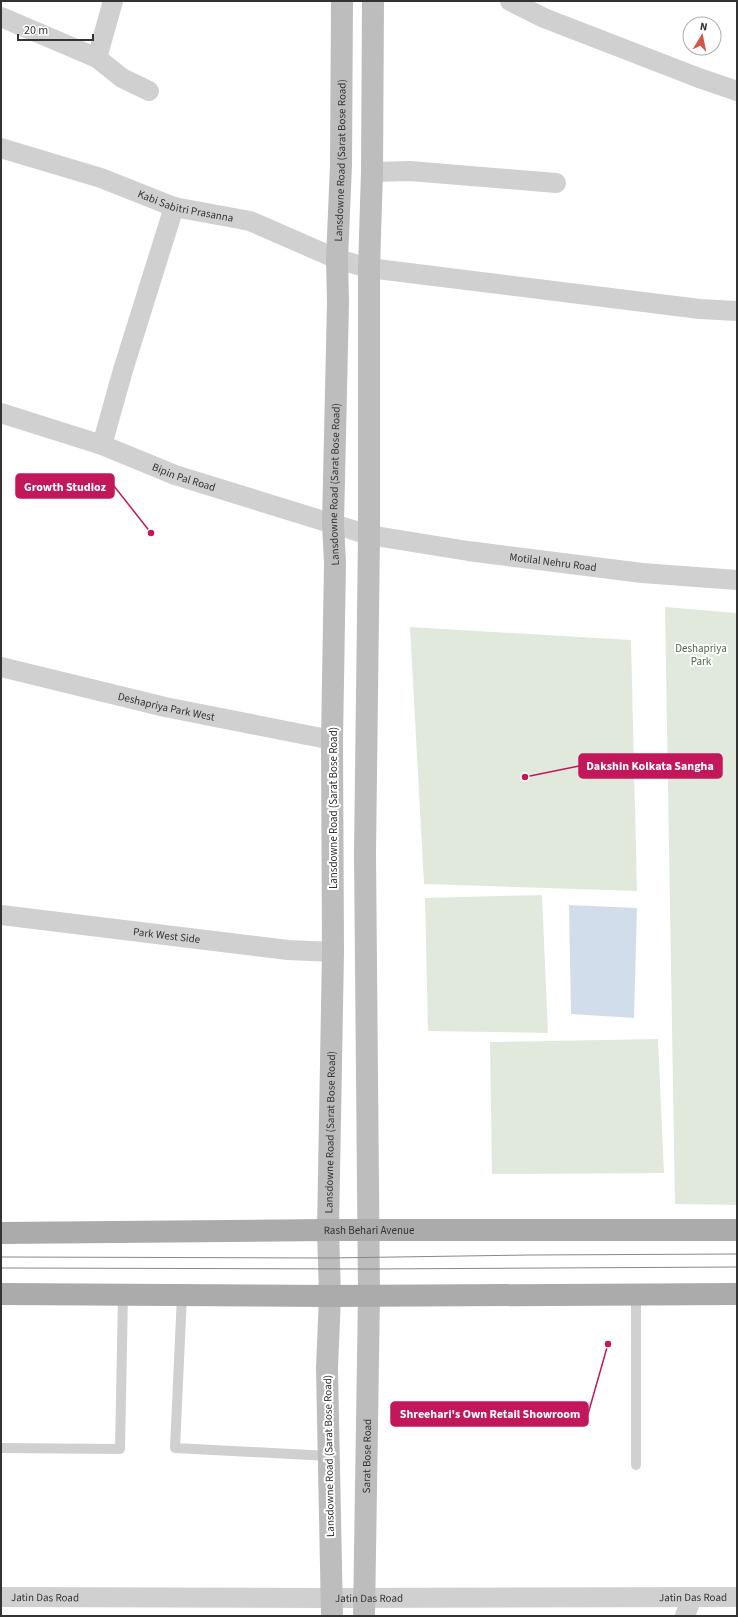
<svg xmlns="http://www.w3.org/2000/svg" width="738" height="1617" viewBox="0 0 738 1617" font-family="'Source Sans 3',sans-serif">
<style>
.green{fill:#e1e9dd}
.water{fill:#d1ddeb}
.lines{fill:none;stroke-linecap:round;stroke-linejoin:round}
.service{stroke:#d0d0d0;stroke-width:10}
.minor{stroke:#d0d0d0;stroke-width:20}
.secondary{stroke:#bdbdbd;stroke-width:22}
.primary{stroke:#ababab;stroke-width:22}
.tram{stroke:#888;stroke-width:1}
.labels{text-anchor:middle;dominant-baseline:central;stroke-width:4;stroke-linejoin:round;paint-order:stroke}
.street-label{font-size:11px;fill:#333;stroke:#fff}
.park-label{font-size:11px;fill:#4f6b43;stroke:#fff}
.leader{fill:none;stroke:#c2185b;stroke-width:1.5}
.callout-dot{fill:#c2185b;stroke:#fff;stroke-width:1.5}
.callout{fill:#c2185b;stroke:#c2185b;stroke-width:1.5}
.callout-label{font-size:12px;text-anchor:middle;font-weight:bold;fill:#fff}
</style>
<rect width="100%" height="100%" fill="#fff"/>
<!-- green -->
<g class="green">
<polygon points="665,607 737,613 737,1205 675,1204"/>
<polygon points="410,627 631,640 637,891 424,884"/>
<polygon points="542,895 548,1033 428,1031 425,898"/>
<polygon points="658,1039 664,1173 492,1174 490,1042"/>
</g>
<!-- water -->
<polygon class="water" points="569,905 637,908 634,1018 571,1014"/>
<g class="lines">
<!-- service -->
<g class="service">
<polyline points="182,1295 175,1448 329,1456"/>
<polyline points="1,1448 120,1449 123,1294"/>
<polyline points="636,1465 636,1294"/>
</g>
<!-- minor -->
<g class="minor">
<polyline points="510,1 544,18 699,78 737,91"/>
<polyline points="1,17 97,58 122,78 149,91"/>
<polyline points="97,58 113,1"/>
<path id="s1" d="M1 148 101 178 174 207 250 221 337 259 369 268 700 309 737 311"/>
<polyline points="372,172 410,171 556,183"/>
<path id="s2" d="M1 413 102 445 175 475 369 535 468 551 642 573 737 580"/>
<polyline points="102,445 123,370 174,207"/>
<path id="s3" d="M1 667 165 707 332 740"/>
<path id="s4" d="M1 915 288 950 333 952"/>
<path id="s5" d="M1 1597 332 1598 737 1597"/>
<polyline points="685,1616 692,1597"/>
</g>
<!-- secondary -->
<g class="secondary">
<path id="s6" d="M332 1616 327 1368 330 1296 328 1230 333 952 332 740 335 563 333 524 338 302 337 259 341 165 342 1"/>
<path id="s7" d="M364 1616 369 1295 365 854 369 535V268L372 172 373 1"/>
</g>
<!-- primary -->
<g class="primary">
<path id="s8" d="M1 1233 328 1230H737"/>
<polyline points="1,1294 330,1296 737,1294"/>
</g>
<!-- tram -->
<g class="tram">
<polyline points="1,1257 329,1258 529,1255 737,1254"/>
<polyline points="1,1268 368,1269 737,1267"/>
</g>
</g>
<g class="labels">
<!-- street labels -->
<g class="street-label">
<text stroke="none"><textPath href="#s6" startOffset="1456">Lansdowne Road (Sarat Bose Road)</textPath></text>
<text stroke="none"><textPath href="#s1" startOffset="194">Kabi Sabitri Prasanna</textPath></text>
<text stroke="none"><textPath href="#s2" startOffset="194">Bipin Pal Road</textPath></text>
<text stroke="none"><textPath href="#s6" startOffset="1132">Lansdowne Road (Sarat Bose Road)</textPath></text>
<text stroke="none"><textPath href="#s2" startOffset="574">Motilal Nehru Road</textPath></text>
<text stroke="none"><textPath href="#s3" startOffset="170">Deshapriya Park West</textPath></text>
<text transform="translate(333 808) rotate(-90)">Lansdowne Road (Sarat Bose Road)</text>
<text stroke="none"><textPath href="#s4" startOffset="167">Park West Side</textPath></text>
<text stroke="none"><textPath href="#s6" startOffset="484">Lansdowne Road (Sarat Bose Road)</textPath></text>
<text stroke="none"><textPath href="#s8" startOffset="368">Rash Behari Avenue</textPath></text>
<text transform="translate(329 1456) rotate(-91)">Lansdowne Road (Sarat Bose Road)</text>
<text stroke="none"><textPath href="#s7" startOffset="160">Sarat Bose Road</textPath></text>
<text stroke="none"><textPath href="#s5" startOffset="44">Jatin Das Road</textPath></text>
<text stroke="none"><textPath href="#s5" startOffset="692">Jatin Das Road</textPath></text>
<text stroke="none"><textPath href="#s5" startOffset="368">Jatin Das Road</textPath></text>
</g>
<!-- park labels -->
<g class="park-label">
<text x="701" y="648">Deshapriya<tspan x="701" dy="13">Park</tspan></text>
</g>
</g>
<!-- callouts -->
<path class="leader" d="M151 533L114 486M525 777L579 766M608 1344L588 1414"/>
<g class="callout-dot">
<circle cx="151" cy="533" r="4"/>
<circle cx="525" cy="777" r="4"/>
<circle cx="608" cy="1344" r="4"/>
</g>
<g class="callout">
<rect x="16" y="474" width="98" height="24" rx="4"/>
<rect x="579" y="754" width="143" height="24" rx="4"/>
<rect x="391" y="1402" width="197" height="24" rx="4"/>
</g>
<g class="callout-label">
<text x="65" y="491">Growth Studioz</text>
<text x="650" y="770">Dakshin Kolkata Sangha</text>
<text x="490" y="1418">Shreehari's Own Retail Showroom</text>
</g>
<!-- border -->
<rect width="738" height="1617" fill="none" stroke="#333333" stroke-width="4"/>
<!-- north arrow -->
<g transform="translate(702 36) rotate(10)"><circle r="19" fill="#ffffff" stroke="#adadad"/>
<path d="M0-3L7 15L0 10L-7 15Z" fill="#d75447"/>
<text y="-6" font-size="11" font-weight="bold" text-anchor="middle" fill="#333333">N</text>
</g>
<!-- scale -->
<path d="M18 34v6h75v-6" fill="none" stroke="#333333" stroke-width="2"/>
<text x="24" y="34" font-size="12" fill="#333333" stroke="#ffffff" stroke-width="3" paint-order="stroke">20 m</text>
</svg>
